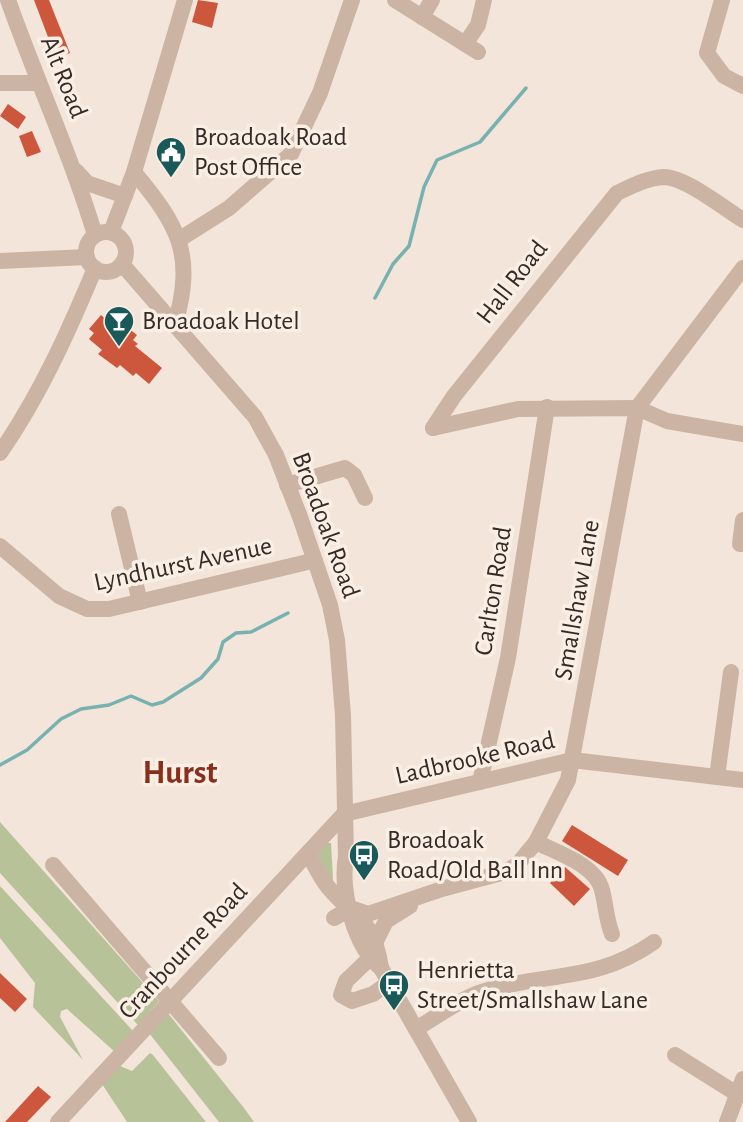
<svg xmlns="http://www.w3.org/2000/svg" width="743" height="1122" viewBox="0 0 743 1122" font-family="'Alegreya Sans',sans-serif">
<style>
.green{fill:#b7c298}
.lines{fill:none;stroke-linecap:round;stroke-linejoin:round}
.stream{stroke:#77b1b0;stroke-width:3.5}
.building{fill:#cc573d}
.minor{stroke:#cbb4a4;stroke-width:16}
.labels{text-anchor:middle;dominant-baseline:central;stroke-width:7;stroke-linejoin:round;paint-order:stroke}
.street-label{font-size:26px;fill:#362a26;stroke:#faefe5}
.poi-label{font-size:26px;fill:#362a26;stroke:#faefe5;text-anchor:start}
.district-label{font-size:33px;font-weight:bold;fill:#892f1b;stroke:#faefe5}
</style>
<rect width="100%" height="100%" fill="#f3e5d9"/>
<!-- green -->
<g class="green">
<polygon points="0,822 159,1001 138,1025 0,873"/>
<polygon points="327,843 331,843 333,879 331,881 317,853"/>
<polygon points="0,886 133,1031 115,1052 67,1009 61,1011 60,1017 83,1060 33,1007 35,983 0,938"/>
<polygon points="167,1012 244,1108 254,1122 219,1122 149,1033"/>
<polygon points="150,1053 153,1055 206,1122 127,1122 102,1084 120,1066 132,1071"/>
</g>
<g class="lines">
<!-- stream -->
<g class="stream">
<polyline points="375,298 393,264 409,246 424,187 437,160 480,142 526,88"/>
<polyline points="0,765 27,750 61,719 81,709 109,705 131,696 152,705 163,702 201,678 218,659 223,642 236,633 251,632 288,613"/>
</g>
</g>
<!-- building -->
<g class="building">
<polygon points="34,0 49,0 70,53 56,58"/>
<polygon points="198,0 218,3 212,28 192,22"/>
<polygon points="8,104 26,117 18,129 0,116"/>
<polygon points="32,131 41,152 27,157 19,136"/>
<polygon points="101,315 115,327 119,321 137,335 133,340 138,344 135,346 162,368 149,384 136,373 133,376 120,365 117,368 98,354 102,350 89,339 94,333 89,329"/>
<polygon points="572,825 628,860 618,876 562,841"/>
<polygon points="565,867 590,889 574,906 550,883"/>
<polygon points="0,973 27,999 15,1012 0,998"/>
<polygon points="38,1086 51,1097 27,1122 5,1122"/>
</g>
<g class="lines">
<!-- minor -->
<g class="minor">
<path d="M8 0C36 79 71 155 95 235"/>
<polyline points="395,0 478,52"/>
<polyline points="722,0 707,53 724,76 743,86"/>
<polyline points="422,17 432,0"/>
<polyline points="465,44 478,25 484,0"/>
<polyline points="0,83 38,83"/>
<polyline points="76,171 87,183 125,196"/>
<path d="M134 172C179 226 195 254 175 325"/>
<polyline points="111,232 134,172 185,0"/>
<circle cx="106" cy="252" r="20"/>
<polyline points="180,239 229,208 291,154 320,93 352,0"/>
<polyline points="0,261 87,257"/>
<path d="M122 264 255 417 276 455 300 517 330 605 337 640 343 715 346 857C340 890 354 947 381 968L469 1122"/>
<path d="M433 428 454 396 617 193C632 186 647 178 664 177 685 177 725 209 743 220"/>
<polyline points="433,428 518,409 637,408 667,421 743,434"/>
<path d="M0 453C40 395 68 333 95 268"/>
<polyline points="287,485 345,468 354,475 365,498"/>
<polyline points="119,514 140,602"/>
<polyline points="740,544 743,520"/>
<polyline points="0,546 59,596 87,609 109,609 312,561"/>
<polyline points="717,777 731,672"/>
<polyline points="480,782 508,658 547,407"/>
<polyline points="344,814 572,760 743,780"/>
<path d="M536 842C558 853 596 865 602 890 606 905 606 919 612 934"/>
<path d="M308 853C314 864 320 877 328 887 356 921 373 916 381 968"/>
<polyline points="53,865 219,1058"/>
<polyline points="351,908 368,914 442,889 505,872 517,865 536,842 568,780 637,408 743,268"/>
<polyline points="334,918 351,908"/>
<polyline points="370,945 375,943 386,921 410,906"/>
<polyline points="369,959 346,981 341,995 352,1001 373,994 390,982"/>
<path d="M416 1029C438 1016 464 996 488 990 551 972 597 982 654 942"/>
<polyline points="675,1055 737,1094"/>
<polyline points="58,1122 344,814"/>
<polyline points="727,1122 743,1079"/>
</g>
</g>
<!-- icons -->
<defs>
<g id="civic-pin" transform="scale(1.575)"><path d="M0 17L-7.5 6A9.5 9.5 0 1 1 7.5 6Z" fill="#1a595a" stroke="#faefe5"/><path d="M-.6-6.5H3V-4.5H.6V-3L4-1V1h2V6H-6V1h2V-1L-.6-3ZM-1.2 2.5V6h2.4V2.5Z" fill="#fff"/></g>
<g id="bar-pin" transform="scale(1.575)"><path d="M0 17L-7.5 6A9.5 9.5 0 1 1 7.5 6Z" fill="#1a595a" stroke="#faefe5"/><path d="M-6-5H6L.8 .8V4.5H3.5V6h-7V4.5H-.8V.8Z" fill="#fff"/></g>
<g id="bus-pin" transform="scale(1.575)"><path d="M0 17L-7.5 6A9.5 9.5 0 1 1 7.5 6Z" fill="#1a595a" stroke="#faefe5"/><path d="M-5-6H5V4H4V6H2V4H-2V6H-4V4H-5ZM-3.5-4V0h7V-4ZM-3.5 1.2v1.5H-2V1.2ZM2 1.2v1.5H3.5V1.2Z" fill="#fff"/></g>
</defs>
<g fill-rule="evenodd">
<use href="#civic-pin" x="171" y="152"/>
<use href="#bar-pin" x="119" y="321"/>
<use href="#bus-pin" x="364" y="855"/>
<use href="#bus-pin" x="394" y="985"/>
</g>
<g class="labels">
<!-- street labels -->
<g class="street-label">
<text transform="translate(64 77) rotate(68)">Alt Road</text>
<text transform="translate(512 282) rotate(-52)">Hall Road</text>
<text transform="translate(326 525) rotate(70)">Broadoak Road</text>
<text transform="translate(183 564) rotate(-12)">Lyndhurst Avenue</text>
<text transform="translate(493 591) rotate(-81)">Carlton Road</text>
<text transform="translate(577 600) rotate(-80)">Smallshaw Lane</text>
<text transform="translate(475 758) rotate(-13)">Ladbrooke Road</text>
<text transform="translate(183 951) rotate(-47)">Cranbourne Road</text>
</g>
<!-- poi labels -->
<g class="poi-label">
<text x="194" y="137">Broadoak Road<tspan x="194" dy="30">Post Office</tspan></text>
<text x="142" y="321">Broadoak Hotel</text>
<text x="387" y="840">Broadoak<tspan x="387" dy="30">Road/Old Ball Inn</tspan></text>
<text x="417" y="970">Henrietta<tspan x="417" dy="30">Street/Smallshaw Lane</tspan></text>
</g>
<!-- district labels -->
<g class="district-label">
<text x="180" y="773">Hurst</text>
</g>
</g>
</svg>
